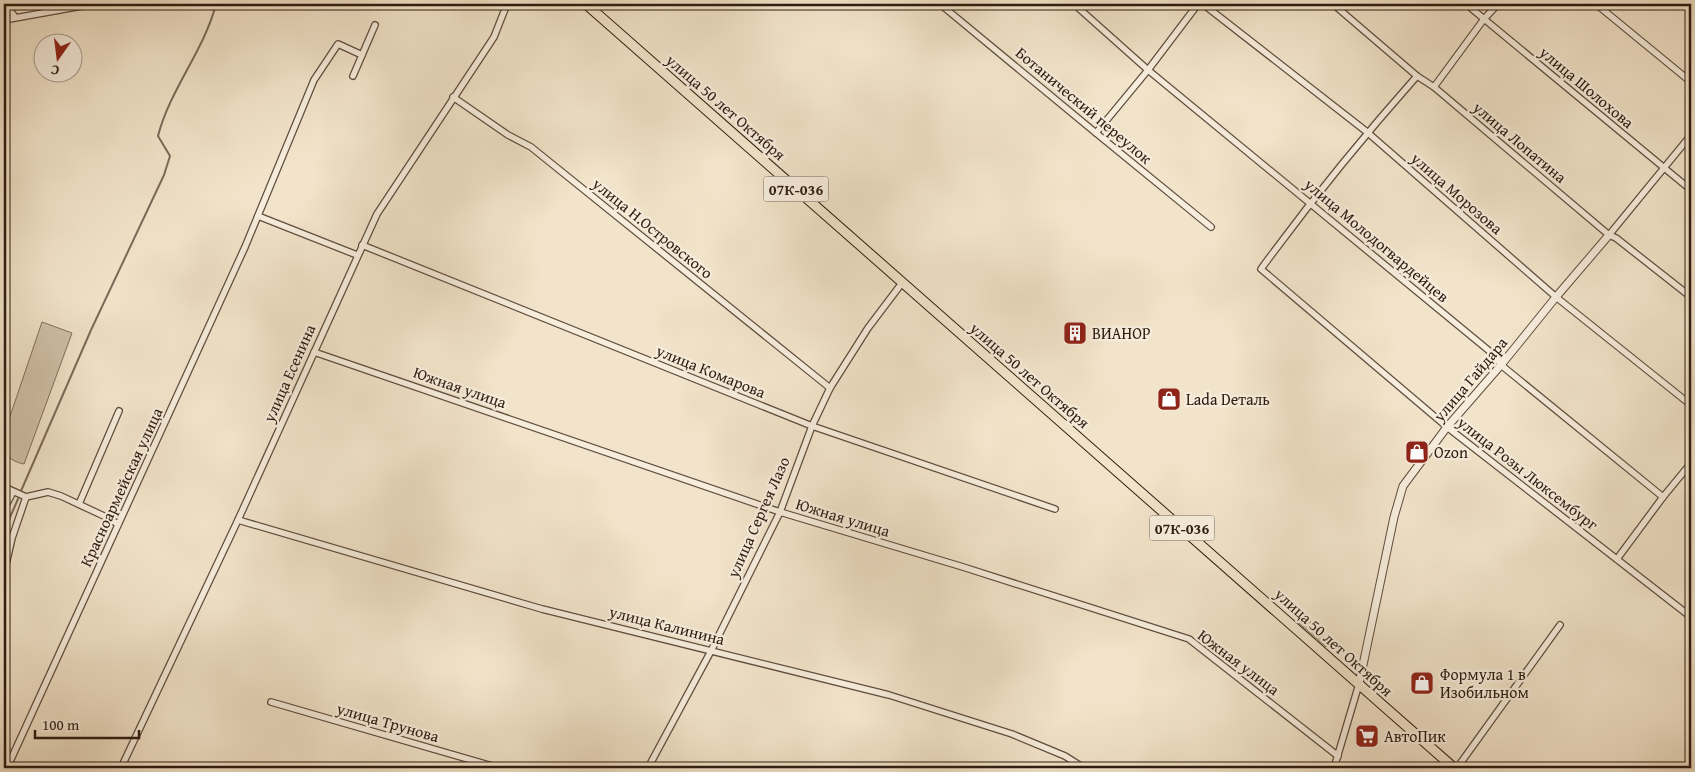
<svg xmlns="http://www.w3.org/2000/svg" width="1695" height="772" viewBox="0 0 1695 772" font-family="'Gentium Book Plus',serif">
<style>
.green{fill:#d1c2aa;stroke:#806e5d}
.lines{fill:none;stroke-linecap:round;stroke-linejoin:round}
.stream{stroke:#7b6b5a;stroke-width:2}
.minor-casing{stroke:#5f4d3e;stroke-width:8}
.tertiary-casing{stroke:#5f4d3e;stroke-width:9}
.primary-casing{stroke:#2e1b10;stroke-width:11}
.minor{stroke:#f7eddd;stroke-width:5.5}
.tertiary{stroke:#f7eddd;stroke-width:7}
.primary{stroke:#f2e4ca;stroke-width:9}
.labels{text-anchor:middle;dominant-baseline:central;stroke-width:4.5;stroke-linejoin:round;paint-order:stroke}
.shield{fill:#f7eddd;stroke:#6a5a4e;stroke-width:1}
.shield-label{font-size:15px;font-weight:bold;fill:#2e1b10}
.street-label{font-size:16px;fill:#2e1b10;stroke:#f7eddd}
.poi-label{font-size:16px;fill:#2e1b10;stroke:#f7eddd;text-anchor:start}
</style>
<rect width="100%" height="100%" fill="#f2e4ca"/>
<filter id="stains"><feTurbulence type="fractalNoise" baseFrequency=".004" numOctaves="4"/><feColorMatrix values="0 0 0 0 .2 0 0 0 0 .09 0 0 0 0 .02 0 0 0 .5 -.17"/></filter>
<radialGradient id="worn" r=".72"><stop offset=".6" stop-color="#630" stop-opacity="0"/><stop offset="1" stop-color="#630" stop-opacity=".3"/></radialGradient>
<!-- green -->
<g class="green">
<path d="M13 4H70C51 7 30 15 13 4Z"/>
<path d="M42 322 72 333 24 464C5 460 4 451 4 434Z"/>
<path d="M1300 615C1311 620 1323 633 1327 644L1326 647 1295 620Z"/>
</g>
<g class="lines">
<!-- stream -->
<g class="stream">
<path d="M21 491 91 330 164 175 170 156 158 136C170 89 204 51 216 4"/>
<polyline points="4,531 18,499"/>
</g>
<!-- minor casing -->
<g class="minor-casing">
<g id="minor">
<polyline points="5,4 15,17"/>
<polyline points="940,4 1096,133 1211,227"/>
<polyline points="1074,4 1148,70 1493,354 1501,365 1663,497"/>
<polyline points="1203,4 1367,132 1556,297 1691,405"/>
<polyline points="1333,4 1417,76 1434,87 1609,235 1616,238 1691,297"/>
<polyline points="1466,4 1691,190"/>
<polyline points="1596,4 1691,82"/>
<polyline points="4,20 93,4"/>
<polyline points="353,76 375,25"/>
<path d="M1417 76C1362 138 1310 202 1261 269L1447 427 1691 617"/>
<polyline points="1434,87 1484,19 1498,4"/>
<polyline points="453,97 508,135 531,147 830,388"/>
<polyline points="1096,133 1148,70 1198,4"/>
<polyline points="258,216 357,255"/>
<polyline points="1609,235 1691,135"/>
<polyline points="362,245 812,426 1055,509"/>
<polyline points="314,352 780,512 963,567 1189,639 1338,756"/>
<polyline points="4,487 26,497 48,492 61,496 106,517 118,524"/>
<polyline points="79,504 119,411"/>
<polyline points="4,509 13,492"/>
<polyline points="238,520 542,609 889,695 1012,734 1065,756 1084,768"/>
<polyline points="1617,559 1663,497 1691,463"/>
<polyline points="4,573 12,538 26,497"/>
<polyline points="271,702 499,768"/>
<polyline points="7,768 245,247 314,80 338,44 362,55"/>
<polyline points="121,768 238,520 377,214 494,37 507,4"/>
<polyline points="648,768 711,651 780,512 812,426 830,388 868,328 902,283"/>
<polyline points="1334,768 1359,684"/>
<polyline points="1457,768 1560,625"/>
</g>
</g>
<!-- tertiary casing -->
<g class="tertiary-casing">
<polyline id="tertiary" points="1359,684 1394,517 1403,486 1447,427 1501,365 1556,297 1609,235"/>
</g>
<!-- primary casing -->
<g class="primary-casing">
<polyline id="primary" points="586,4 1454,768"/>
</g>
<!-- minor -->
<use href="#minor" class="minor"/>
<!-- tertiary -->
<use href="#tertiary" class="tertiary"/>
<!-- primary -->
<use href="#primary" class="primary"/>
</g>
<!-- icons -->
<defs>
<g id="building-square" transform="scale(1.25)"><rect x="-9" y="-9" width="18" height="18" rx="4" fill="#8f2418" stroke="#f7eddd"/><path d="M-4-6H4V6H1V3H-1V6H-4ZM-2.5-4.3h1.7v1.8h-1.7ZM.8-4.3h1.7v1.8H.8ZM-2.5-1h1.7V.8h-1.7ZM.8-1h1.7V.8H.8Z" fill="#fff"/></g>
<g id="shop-square" transform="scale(1.25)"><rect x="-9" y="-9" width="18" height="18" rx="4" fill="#8f2418" stroke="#f7eddd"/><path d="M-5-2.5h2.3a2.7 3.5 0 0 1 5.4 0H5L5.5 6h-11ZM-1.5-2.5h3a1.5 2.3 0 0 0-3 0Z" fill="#fff"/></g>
<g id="supermarket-square" transform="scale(1.25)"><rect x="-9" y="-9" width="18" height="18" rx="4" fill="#8f2418" stroke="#f7eddd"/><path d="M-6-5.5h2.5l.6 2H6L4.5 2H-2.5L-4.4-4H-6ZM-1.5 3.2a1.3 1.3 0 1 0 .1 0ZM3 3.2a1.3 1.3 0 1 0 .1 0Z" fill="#fff"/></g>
</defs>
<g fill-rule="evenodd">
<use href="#building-square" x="1075" y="333"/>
<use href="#shop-square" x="1169" y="399"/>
<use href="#shop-square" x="1417" y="452"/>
<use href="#shop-square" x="1422" y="683"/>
<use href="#supermarket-square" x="1367" y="736"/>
</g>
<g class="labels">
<!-- shield labels -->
<g class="shield">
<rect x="763.5" y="176.5" width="65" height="25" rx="4"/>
<rect x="1149.5" y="515.5" width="65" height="25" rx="4"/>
</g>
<g class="shield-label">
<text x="796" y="189">07К-036</text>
<text x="1182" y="528">07К-036</text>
</g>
<!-- street labels -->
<g class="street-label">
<text transform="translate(1587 87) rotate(40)">улица Шолохова</text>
<text transform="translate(1084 105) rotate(40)">Ботанический переулок</text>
<text transform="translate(726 107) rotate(41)">улица 50 лет Октября</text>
<text transform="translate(1520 142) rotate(40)">улица Лопатина</text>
<text transform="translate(1457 193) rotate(41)">улица Морозова</text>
<text transform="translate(653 228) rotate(39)">улица Н.Островского</text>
<text transform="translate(1377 240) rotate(40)">улица Молодогвардейцев</text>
<text transform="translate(711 371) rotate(22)">улица Комарова</text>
<text transform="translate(289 373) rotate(-66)">улица Есенина</text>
<text transform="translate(1030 375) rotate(41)">улица 50 лет Октября</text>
<text transform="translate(1470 379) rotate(-50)">улица Гайдара</text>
<text transform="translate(460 387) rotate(19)">Южная улица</text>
<text transform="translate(1528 473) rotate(38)">улица Розы Люксембург</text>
<text transform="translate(121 487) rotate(-65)">Красноармейская улица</text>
<text transform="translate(758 517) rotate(-66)">улица Сергея Лазо</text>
<text transform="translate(843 517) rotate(17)">Южная улица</text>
<text transform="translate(667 625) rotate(14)">улица Калинина</text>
<text transform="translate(1334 642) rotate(42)">улица 50 лет Октября</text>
<text transform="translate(1239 662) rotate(37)">Южная улица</text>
<text transform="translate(388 722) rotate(16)">улица Трунова</text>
</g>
<!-- poi labels -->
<g class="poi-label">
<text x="1092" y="333">ВИАНОР</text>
<text x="1186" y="399">Lada Dеталь</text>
<text x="1434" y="452">Ozon</text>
<text x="1440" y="674">Формула 1 в<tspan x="1440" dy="18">Изобильном</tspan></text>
<text x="1384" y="736">АвтоПик</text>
</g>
</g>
<!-- margin -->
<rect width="1695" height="772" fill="none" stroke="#f2e4ca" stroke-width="20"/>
<rect x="5" y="5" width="1685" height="762" fill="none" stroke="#2e1b10" stroke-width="2.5"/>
<rect x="10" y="10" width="1675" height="752" fill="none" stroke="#2e1b10"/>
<!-- north arrow -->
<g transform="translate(58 58) rotate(194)"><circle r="24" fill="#f7eddd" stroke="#a7998b"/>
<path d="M0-4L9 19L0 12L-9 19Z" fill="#8f2418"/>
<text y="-8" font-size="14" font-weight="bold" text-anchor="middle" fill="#2e1b10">С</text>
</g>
<!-- scale -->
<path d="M35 730v8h104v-8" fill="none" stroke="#2e1b10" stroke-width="2.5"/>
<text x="42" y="730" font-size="15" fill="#2e1b10" stroke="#f7eddd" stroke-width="4" paint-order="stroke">100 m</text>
<rect width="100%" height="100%" filter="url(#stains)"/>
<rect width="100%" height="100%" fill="url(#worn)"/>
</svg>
